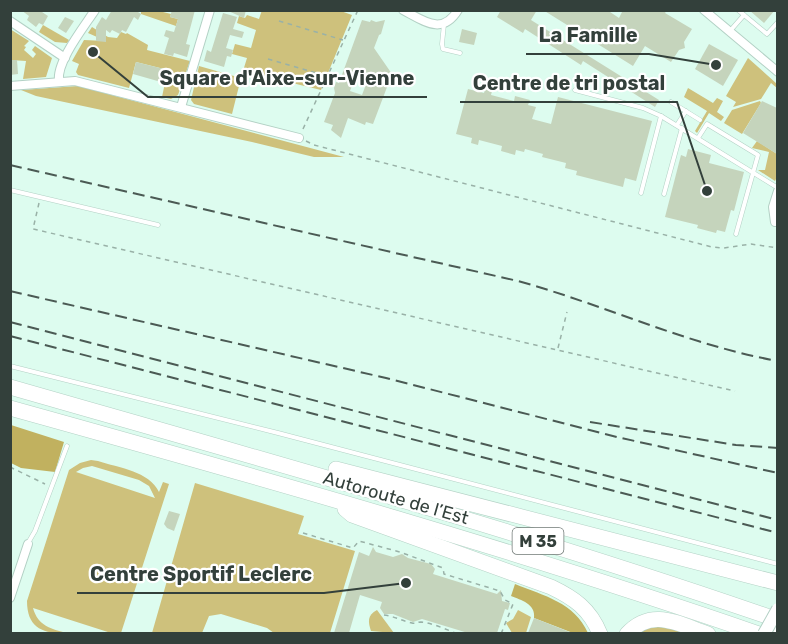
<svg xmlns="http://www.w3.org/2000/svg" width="788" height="644" viewBox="0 0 788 644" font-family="Rubik,sans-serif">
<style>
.green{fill:#cec17c;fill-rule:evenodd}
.forest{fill:#c1b15f}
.building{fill:#c5d4bc;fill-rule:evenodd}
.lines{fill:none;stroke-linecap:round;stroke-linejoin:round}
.lane-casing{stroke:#b3d1c5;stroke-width:5}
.street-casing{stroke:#b3d1c5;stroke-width:10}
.secondary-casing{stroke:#b3d1c5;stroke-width:14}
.highway-casing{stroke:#b3d1c5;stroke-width:16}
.path{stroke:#99b1a7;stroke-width:1.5;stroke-dasharray:4.5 4.5;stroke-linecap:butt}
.lane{stroke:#fff;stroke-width:4}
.street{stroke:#fff;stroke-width:8}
.secondary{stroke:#fff;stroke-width:12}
.highway{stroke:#fff;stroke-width:15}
.rail{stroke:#4b5a54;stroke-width:2;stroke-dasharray:12 6;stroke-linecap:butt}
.secondary-bridge-casing{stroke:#b3d1c5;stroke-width:14;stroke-linecap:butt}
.secondary-bridge{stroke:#fff;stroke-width:12}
.labels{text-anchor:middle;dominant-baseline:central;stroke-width:4.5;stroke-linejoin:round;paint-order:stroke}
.shield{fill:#fff;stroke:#707976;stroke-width:1.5}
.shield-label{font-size:16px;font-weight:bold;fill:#33403b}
.street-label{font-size:18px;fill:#33403b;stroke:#fff}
.leader{fill:none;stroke:#33403b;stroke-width:2}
.callout-dot{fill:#33403b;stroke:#fff;stroke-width:2}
.callout-label{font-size:20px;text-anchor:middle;font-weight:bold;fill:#33403b;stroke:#fff;stroke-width:4.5;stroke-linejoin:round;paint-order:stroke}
</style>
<rect width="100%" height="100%" fill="#ddfcef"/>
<!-- green -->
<g class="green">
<polygon points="262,10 338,10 352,15 321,90 243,71 247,58 232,54 235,44 251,48 256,30 237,23 239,16 245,18 247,15 259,19"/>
<polygon points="141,11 159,11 171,14 170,17 178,19 176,26 141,14"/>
<polygon points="43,25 69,40 67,43 55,42 39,32"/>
<polygon points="92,27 108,37 117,38 121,32 126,34 127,33 148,45 147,50 190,61 178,95 171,99 162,97 166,78 162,76 164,69 136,62 129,88 78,75 76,72 79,64 72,61 84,40 106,41 88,33"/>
<polygon points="10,29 29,41 24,46 26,47 24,50 33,58 36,54 32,50 35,46 52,58 46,77 23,79 26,61 11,60"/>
<polygon points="748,58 777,84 777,88 771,83 761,99 733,107 736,102 726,96"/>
<polygon points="199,66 241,78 232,114 194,104 191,100"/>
<polygon points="78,86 344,157 314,157 252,142 36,96 21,90"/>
<polygon points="688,88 713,103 717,98 723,101 717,112 724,117 721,121 709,113 697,133 695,131 707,111 684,97"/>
<polygon points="760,101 761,103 742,134 724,123 732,110"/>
<polygon points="757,141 777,154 777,177 775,181 758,170 765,170 769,152 752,148"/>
<path d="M91 460 98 461C119 468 149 471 159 492L163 482 169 484 121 633H111L33 608C38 626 51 629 67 633 43 634 27 628 27 601L69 470 80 463ZM92 466 139 480 149 486 155 498 76 472 83 468Z"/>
<polygon points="195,483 304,516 298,534 355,551 330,633 274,633 267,628 221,614 209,616 202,633 152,633"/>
<path d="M377 610 394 633 371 631C368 622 367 615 377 610Z"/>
<polygon points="518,610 531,617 526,633 512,633 506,623 513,619"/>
<polygon points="656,624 692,634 638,634 640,629"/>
</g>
<!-- forest -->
<g class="forest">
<polygon points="11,425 64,442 55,472 21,468 11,463"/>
<path d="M515 584C544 596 574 602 588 633H573L534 618C536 604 521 600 511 596Z"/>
</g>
<!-- building -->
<g class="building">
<polygon points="21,10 39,10 48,16 43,25 39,23 36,27 27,20 29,16"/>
<polygon points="112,10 139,10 138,12 141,14 138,20 134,17 126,32 122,30 120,34 112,30 110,33 106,30 106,42 96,41 96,27 102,17 106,20"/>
<polygon points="172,10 195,10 186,44 190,45 187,57 174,53 173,56 164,54 169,38 164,36 166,30 174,32 178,19 170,17"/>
<polygon points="226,10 246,10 244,18"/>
<polygon points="501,10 537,10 531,20 659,100 655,107 583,61 581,65 525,29 523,33 497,17"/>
<polygon points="543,10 607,10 619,18 623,10 667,10 665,13 692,29 684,42 685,48 679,50 671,62 645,46 633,66"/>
<polygon points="749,10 775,10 764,23"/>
<polygon points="223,13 237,17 233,29 244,32 242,38 230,35 226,48 233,50 231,57 227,56 224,67 204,61 207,50 211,52"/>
<polygon points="65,17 74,21 66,33 58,28"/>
<path d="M362 20 370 22 371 20 376 22 385 20 381 34 379 35 374 48 392 74 373 124 366 122 365 125 348 118 341 138 331 130 333 125 324 122 335 93 334 88 336 82 339 83ZM358 69 370 74 362 95 350 91Z"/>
<polygon points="462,29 477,33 474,45 459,42"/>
<polygon points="709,44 738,60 723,86 695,69"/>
<polygon points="10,60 17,60 18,74 10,75"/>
<polygon points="136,62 164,69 161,82 133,74"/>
<polygon points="468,89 484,93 485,89 492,91 491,95 514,101 515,96 530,100 528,105 536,107 532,119 551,124 558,97 652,121 636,181 625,178 623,187 576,175 577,171 565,168 566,163 542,157 543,154 525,149 524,152 516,150 515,155 501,151 502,146 479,140 478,145 471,143 472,138 456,134"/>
<polygon points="762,101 777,108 777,154 743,133"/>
<polygon points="688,149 711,155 709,163 744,172 734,211 731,210 725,232 717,230 716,233 697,228 698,225 665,217 681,155 686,157"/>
<polygon points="169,511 180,514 174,531 167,528 164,524"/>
<polygon points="373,547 376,552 393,557 402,554 408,558 431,564 435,569 433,574 497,594 501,590 502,601 510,603 508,610 505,609 497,633 488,632 487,633 468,633 422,619 413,622 393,614 384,614 380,608 382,602 360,595 349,633 334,633 359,552 369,556"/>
<polygon points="534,618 572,633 528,633"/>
</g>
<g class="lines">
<!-- lane casing -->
<g class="lane-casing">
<g id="lane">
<polyline points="738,10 767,34 778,22"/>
<polyline points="444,24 442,44 443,49 460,53"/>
<polyline points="730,31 744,15"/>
<polyline points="575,90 643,108 661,116 778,188"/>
<polyline points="671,102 700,120"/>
<polyline points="677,125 686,111"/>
<polyline points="698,138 707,124 758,155 736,234"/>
<polyline points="10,190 158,225"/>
<polyline points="641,193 661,116"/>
<polyline points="664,194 682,128"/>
<polyline points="10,366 278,433 778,564"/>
<polyline points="28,543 35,531 67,446"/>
</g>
</g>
<!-- street casing -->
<g class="street-casing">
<g id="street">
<path d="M403 10C424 21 442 36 458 10"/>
<polyline points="704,10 778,72"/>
<polyline points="10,21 65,58"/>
<path d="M59 81C56 62 84 27 95 10"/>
<polyline points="10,86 75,81 299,138"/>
<polyline points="181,107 210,10"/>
<polyline points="775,222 773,207 778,191"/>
<polyline points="10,598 28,544"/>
</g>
</g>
<!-- secondary casing -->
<g class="secondary-casing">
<polyline id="secondary" points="776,634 778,630"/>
</g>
<!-- highway casing -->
<g class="highway-casing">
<g id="highway">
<path d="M10 387C268 461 525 532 778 620"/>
<path d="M10 408C262 478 513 549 759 634"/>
<polyline points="336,469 778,583"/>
<path d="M345 509 352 515 551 587C574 598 590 609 600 634"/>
<path d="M627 634C652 607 678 624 708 634"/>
</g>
</g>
<!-- path -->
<g class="path">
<polyline points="279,21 343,40"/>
<polyline points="268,59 327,76"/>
<polyline points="303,129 358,10"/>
<polyline points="306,141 314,145 712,247 724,248 751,244 778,248"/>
<polyline points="39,203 33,229 735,391"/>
<polyline points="558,348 567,312"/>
<polyline points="10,467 45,484"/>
<polyline points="303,533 353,548 359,541 400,552 443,568 444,574 500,591 505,600 513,604 501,634"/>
<path d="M384 615C394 616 402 621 412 623 416 624 417 622 421 622 433 623 447 630 458 634"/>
</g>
<!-- lane -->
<use href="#lane" class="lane"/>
<!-- street -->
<use href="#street" class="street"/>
<!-- secondary -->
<use href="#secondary" class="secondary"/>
<!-- highway -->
<use href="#highway" class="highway"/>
<!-- rail -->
<g class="rail">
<path d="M10 165 518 281C605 305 688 345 778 361"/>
<polyline points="10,291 386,378 617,437 778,473"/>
<polyline points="10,322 778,520"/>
<polyline points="10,336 778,533"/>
<polyline points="590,422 736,445 778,448"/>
</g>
<!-- secondary-bridge casing -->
<g class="secondary-bridge-casing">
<polyline id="secondary-bridge" points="764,634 778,609"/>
</g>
<!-- secondary-bridge -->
<use href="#secondary-bridge" class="secondary-bridge"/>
</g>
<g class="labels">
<!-- shield labels -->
<rect class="shield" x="512.5" y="528" width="51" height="26" rx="4.5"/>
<g class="shield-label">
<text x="538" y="541">M 35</text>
</g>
<!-- street labels -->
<g class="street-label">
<text transform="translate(396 498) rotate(16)">Autoroute de l’Est</text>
</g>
</g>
<!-- callouts -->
<path class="leader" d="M716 65L649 54H526M93 52L148 97H427M707 191L677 102H460M406 583L324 593H77"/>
<g class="callout-dot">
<circle cx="716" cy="65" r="6"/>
<circle cx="93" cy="52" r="6"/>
<circle cx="707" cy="191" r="6"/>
<circle cx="406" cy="583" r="6"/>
</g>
<g class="callout-label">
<text x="588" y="42">La Famille</text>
<text x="287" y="85">Square d'Aixe-sur-Vienne</text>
<text x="569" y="90">Centre de tri postal</text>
<text x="201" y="581">Centre Sportif Leclerc</text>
</g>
<!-- border -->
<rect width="788" height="644" fill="none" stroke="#33403b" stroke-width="24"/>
</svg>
